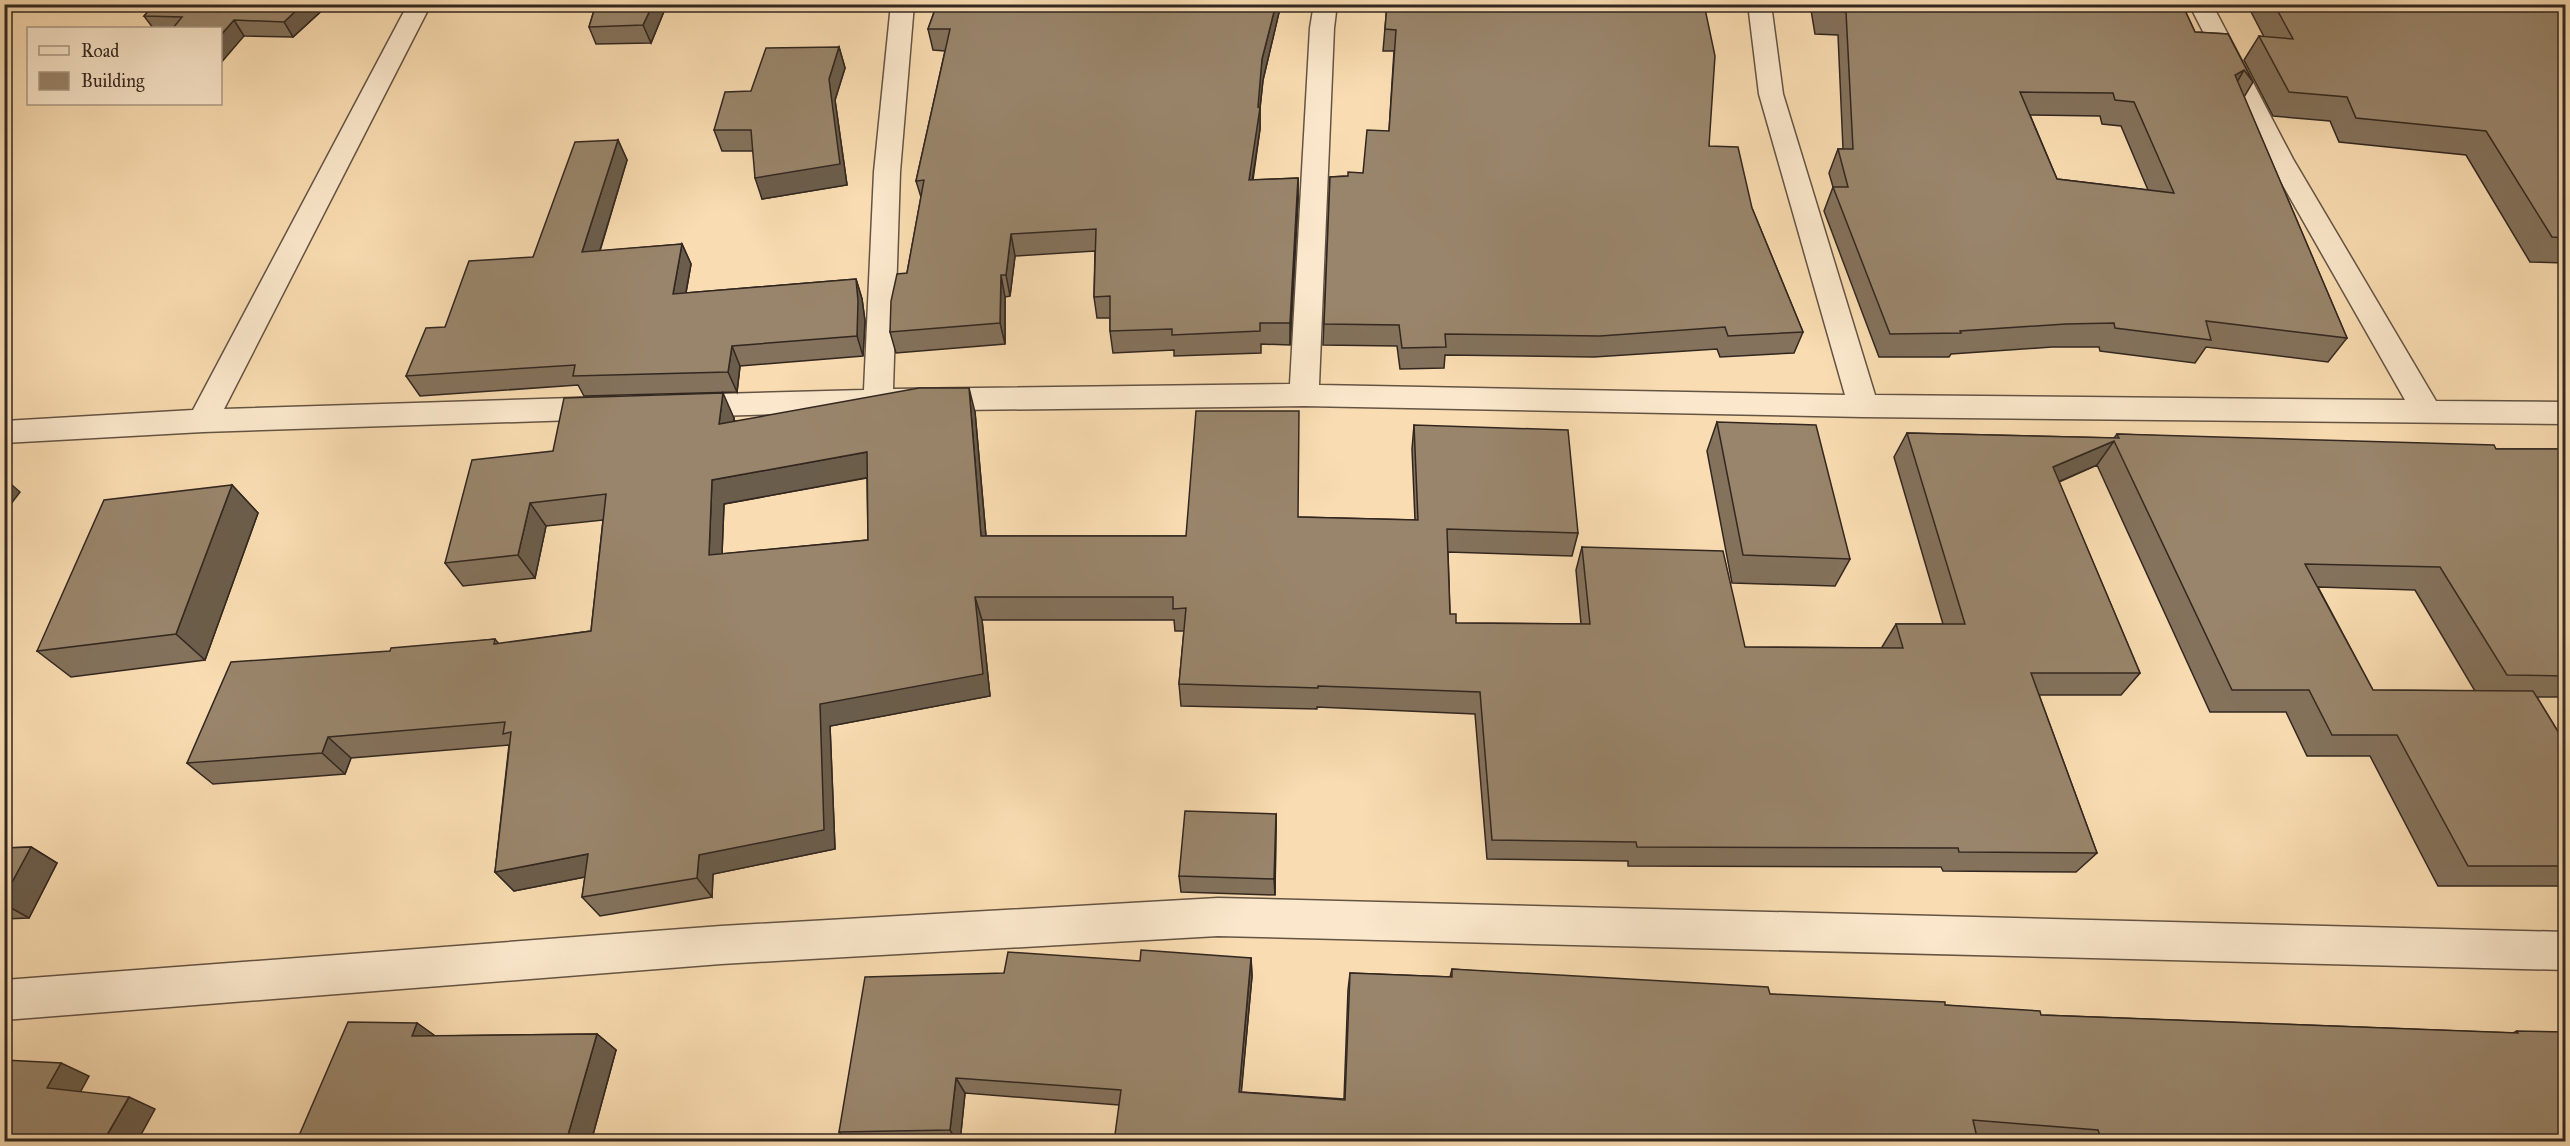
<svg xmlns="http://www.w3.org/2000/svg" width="2570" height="1146" viewBox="0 0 2570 1146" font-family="'IM FELL Great Primer',serif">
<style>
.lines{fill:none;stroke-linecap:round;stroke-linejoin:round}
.minor-casing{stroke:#645444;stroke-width:3}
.minor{fill:#fbe8cc;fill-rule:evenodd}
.wall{fill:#84725c;stroke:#322720;stroke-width:1.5;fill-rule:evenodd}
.shaded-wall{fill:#6b5d4b;stroke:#322720;stroke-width:1.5}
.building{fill:#99856b;stroke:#322720;stroke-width:1.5;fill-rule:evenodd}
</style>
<rect width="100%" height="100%" fill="#f9dcb1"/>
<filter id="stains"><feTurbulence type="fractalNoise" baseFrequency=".00333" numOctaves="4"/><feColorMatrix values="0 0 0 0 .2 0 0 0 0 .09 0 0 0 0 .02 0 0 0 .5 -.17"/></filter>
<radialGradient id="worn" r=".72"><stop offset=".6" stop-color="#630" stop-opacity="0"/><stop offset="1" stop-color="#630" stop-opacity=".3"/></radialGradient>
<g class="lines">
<!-- minor casing -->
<g class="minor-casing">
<g id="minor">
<polygon points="408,4 431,4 224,409 605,397 616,400 620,408 616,416 605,419 203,432 4,443 4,421 193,410"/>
<polygon points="891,4 914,4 900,172 893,389 1290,384 1310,28 1314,4 1337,4 1334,28 1319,385 1845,395 1759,94 1748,4 1771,4 1783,94 1875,395 2405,400 2268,159 2189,4 2212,4 2293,159 2436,401 2566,402 2566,424 1863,417 1304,406 878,411 684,417 673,414 669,406 673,398 684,395 864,390 874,172"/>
<polygon points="1218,898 2566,932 2566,970 1218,936 721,964 4,1020 4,980 721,926"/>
</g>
</g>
<!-- minor -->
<use href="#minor" class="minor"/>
</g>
<!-- wall -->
<g class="wall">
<polygon points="155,4 329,4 293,37 244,36 220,28 153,28 144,16"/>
<polygon points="596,4 667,4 651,43 596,44 589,27"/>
<polygon points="937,4 1281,4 1263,80 1260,108 1260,129 1253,180 1298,178 1298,200 1290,345 1261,344 1261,353 1174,356 1174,350 1113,353 1110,331 1110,318 1097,318 1094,297 1095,251 1015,256 1010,296 1005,297 1005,344 896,353 890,332 907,273 921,197 916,181 945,51 933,50 928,29"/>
<polygon points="1369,4 1704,4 1709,146 1752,208 1803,332 1794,353 1720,357 1717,349 1594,357 1445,355 1444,368 1400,369 1397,346 1323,345 1330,177 1348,176 1363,173 1389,131 1394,51 1383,51 1387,5"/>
<path d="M1810 4H2182L2195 32 2228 34 2253 82 2244 97 2347 338 2328 362 2206 347 2195 363 2100 351 2099 347H2052L1951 354 1949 357H1879L1824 211 1833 187 1829 173 1838 149H1843L1838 35 1815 34ZM2030 115 2100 116 2102 124 2121 126 2148 190 2057 179Z"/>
<polygon points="2247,4 2565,4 2565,263 2530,262 2466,155 2339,142 2330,121 2273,116 2244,60 2259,36 2264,37"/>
<polygon points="839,47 845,68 835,100 847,185 762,199 753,151 722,151 714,130 751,91"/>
<polygon points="618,140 627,160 600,251 682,244 691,264 686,293 856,279 862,299 865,321 863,356 740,366 737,392 584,396 578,385 420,396 406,376 445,327 533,257"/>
<path d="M975 412 986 536H1186L1298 517 1415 520 1412 449 1414 425 1578 533 1572 556 1448 552 1450 614 1456 623 1581 624 1576 570 1582 547 1745 647 1882 648V647L1896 624H1943L1894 457 1907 433 2114 438 2117 434 2496 449H2565V697H2537L2565 743V886H2438L2370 756H2307L2286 712H2210L2097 465 2059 482 2140 673 2121 695H2039L2097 853 2076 872 1943 871 1941 867 1628 866V861L1487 859 1475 714 1317 707V709L1181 706 1179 684 1184 631H1175L1174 620H982L990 696 830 726 835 849 713 874 712 897 600 916 582 897 585 877 514 891 495 872 509 745 351 758 345 774 213 784 187 763 390 651 495 639 499 644 591 631 603 520 546 526 535 578 463 586 445 563 553 451 734 418V421ZM867 478 868 540 722 554 724 504ZM2318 587 2415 590 2475 691 2373 690Z"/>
<polygon points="1717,422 1850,559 1835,586 1732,583 1707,451"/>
<polygon points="232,485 258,513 205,660 71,677 37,651"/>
<polygon points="1276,814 1275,895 1181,892 1179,876"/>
<polygon points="31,847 57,863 29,918 4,919 4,848"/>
<polygon points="1251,958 1252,976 1241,1092 1344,1099 1348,990 1350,973 1450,977 1452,969 1770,994 1945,1005 2041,1015 2513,1033 2517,1031 2565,1142 2040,1142 1977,1137 1119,1105 965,1093 960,1142 847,1142 839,1132 1004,973 1140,961"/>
<polygon points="417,1023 435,1036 597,1034 616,1050 591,1142 304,1142 298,1138"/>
</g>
<!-- shaded-wall -->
<g class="shaded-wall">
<polygon points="303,4 329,4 293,37 284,22"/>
<polygon points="653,4 667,4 651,43 643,25"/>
<polygon points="1276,4 1281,4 1263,80 1260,108 1260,129 1249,201 1249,180 1262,59"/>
<polygon points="234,20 244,36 220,64 220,36"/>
<polygon points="839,47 845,68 835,100 847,185 762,199 755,178 829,79"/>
<polygon points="2244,70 2230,94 2235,75"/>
<polygon points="618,140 627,160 593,273 582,252"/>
<polygon points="1298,178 1298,200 1290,345 1290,323"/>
<polygon points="1011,234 1015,256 1010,296 1006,275"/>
<polygon points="682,244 691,264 682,314 673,294"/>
<polygon points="1001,275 1005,297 1005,344 1000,323"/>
<polygon points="856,279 862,299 865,321 863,356 857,336"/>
<polygon points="732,346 740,366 737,392 728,372"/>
<polygon points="969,388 975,412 988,560 981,536"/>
<polygon points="723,393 734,418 731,448 719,424"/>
<polygon points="2114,441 2097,465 2037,491 2053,467"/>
<polygon points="867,452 876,476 724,504 721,578 709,555 712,480"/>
<polygon points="4,478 20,492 4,513"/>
<polygon points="232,485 258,513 205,660 176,634"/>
<polygon points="530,503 546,526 535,578 518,555"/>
<polygon points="975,597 982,620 990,696 830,726 835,849 713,874 712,897 697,878 699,855 820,704"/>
<polygon points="328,737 351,758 345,774 322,753"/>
<polygon points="1276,814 1276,830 1275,895 1274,879"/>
<polygon points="31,847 57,863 29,918 4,904 4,897"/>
<polygon points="588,854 605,873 514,891 495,872"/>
<polygon points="1251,958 1252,976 1240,1107 1239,1092"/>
<polygon points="417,1023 441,1040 412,1036"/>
<polygon points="597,1034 616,1050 591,1142 566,1142"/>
<polygon points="61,1063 89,1076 76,1100 47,1088"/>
<polygon points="956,1078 965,1093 960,1142 957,1142 950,1130"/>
<polygon points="129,1097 155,1109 137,1142 103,1142"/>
</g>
<!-- building -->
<g class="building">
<polygon points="155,4 303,4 284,22 234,20 220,36 220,28 173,28 182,17 144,16"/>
<polygon points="596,4 653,4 643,25 589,27"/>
<polygon points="937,4 1276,4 1262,59 1258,107 1260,108 1249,180 1298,178 1290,323 1260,323 1260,331 1172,335 1172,329 1110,331 1110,296 1094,297 1096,229 1011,234 1006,275 1001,275 1000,323 890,332 891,301 897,274 907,273 924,180 916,181 950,29 928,29"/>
<polygon points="1387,4 1704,4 1715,56 1709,146 1738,147 1752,208 1803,332 1728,336 1725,327 1600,336 1445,334 1446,347 1402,348 1399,325 1324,324 1330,177 1348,176 1348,172 1363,173 1367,130 1389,131 1396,30 1385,29"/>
<path d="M1822 4H2182L2195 32 2228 34 2253 82 2244 70 2235 75 2347 338 2206 321 2211 340 2115 328 2114 323 2066 324 1960 331 1961 333 1890 334 1833 187H1848L1838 149H1853L1846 12 1823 10ZM2020 92 2113 93 2115 100 2134 102 2174 193 2057 179Z"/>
<polygon points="2274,4 2565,4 2565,238 2552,237 2486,131 2356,118 2347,97 2289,92 2259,36 2293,39"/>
<polygon points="839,47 829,79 840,164 755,178 751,130 714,130 725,92 751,91 766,48"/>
<polygon points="618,140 582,252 682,244 673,294 856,279 858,301 857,336 732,346 728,372 573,376 575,365 406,376 426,328 445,327 469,261 533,257 575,142"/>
<path d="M919 388H969L981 536H1186L1196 411H1299L1298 517 1418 520 1414 425 1568 430 1578 533 1447 529 1450 614H1456V623L1590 624 1582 547 1723 551 1745 647 1903 648 1896 624H1965L1907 433 2119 438 2117 434 2494 445 2496 449H2565V676L2507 675 2440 567 2305 564 2373 690 2533 691 2565 743V866H2468L2397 735H2332L2309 690H2232L2114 441 2053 467 2140 673H2031L2097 853 1959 852 1958 848 1637 847 1636 842 1492 840 1480 692 1318 686V688L1179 684 1186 608 1173 609V597H975L983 674 820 704 824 830 699 855 697 878 582 897 588 854 495 872 511 732 503 734 505 722 328 737 322 753 187 763 231 662 390 651 391 648 495 639 494 644 591 631 606 494 530 503 518 555 445 563 472 460 553 451 564 398 723 393 719 424ZM867 452 868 540 709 555 712 480Z"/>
<polygon points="1717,422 1816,425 1850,559 1743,555"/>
<polygon points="232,485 176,634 37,651 104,500"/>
<polygon points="1185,811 1276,814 1274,879 1179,876"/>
<polygon points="31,847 4,897 4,848"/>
<polygon points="1141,950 1251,958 1239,1092 1345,1100 1350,973 1452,977 1452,969 1768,987 1770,994 1945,1002 1945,1005 2040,1011 2041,1015 2518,1033 2517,1031 2565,1032 2565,1142 2102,1142 2098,1130 1973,1120 1978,1142 1114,1142 1121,1090 956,1078 950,1130 839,1132 865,977 1004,973 1008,952 1140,961"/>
<polygon points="348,1022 417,1023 412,1036 597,1034 566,1142 388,1142 389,1139 298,1138"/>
<polygon points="4,1060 61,1063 47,1088 129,1097 103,1142 4,1142"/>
<rect x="188" y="1140" width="109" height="2"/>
</g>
<!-- margin -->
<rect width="2570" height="1146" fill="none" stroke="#f9dcb1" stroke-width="24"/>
<rect x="6" y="6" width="2558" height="1134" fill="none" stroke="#322720" stroke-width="3"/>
<rect x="12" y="12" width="2546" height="1122" fill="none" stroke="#322720" stroke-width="1.5"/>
<!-- legend -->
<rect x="27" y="27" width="195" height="78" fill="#fbe8cc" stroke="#ab9b87" stroke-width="1.5"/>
<rect x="39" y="46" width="30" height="9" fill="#fbe8cc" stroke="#ab9b87" stroke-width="1.5"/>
<text x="81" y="57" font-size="18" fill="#322720">Road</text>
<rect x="39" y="72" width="30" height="18" fill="#99856b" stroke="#ab9b87" stroke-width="1.5"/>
<text x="81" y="87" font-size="18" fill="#322720">Building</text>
<rect width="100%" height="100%" filter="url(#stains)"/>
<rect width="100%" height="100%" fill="url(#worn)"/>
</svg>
